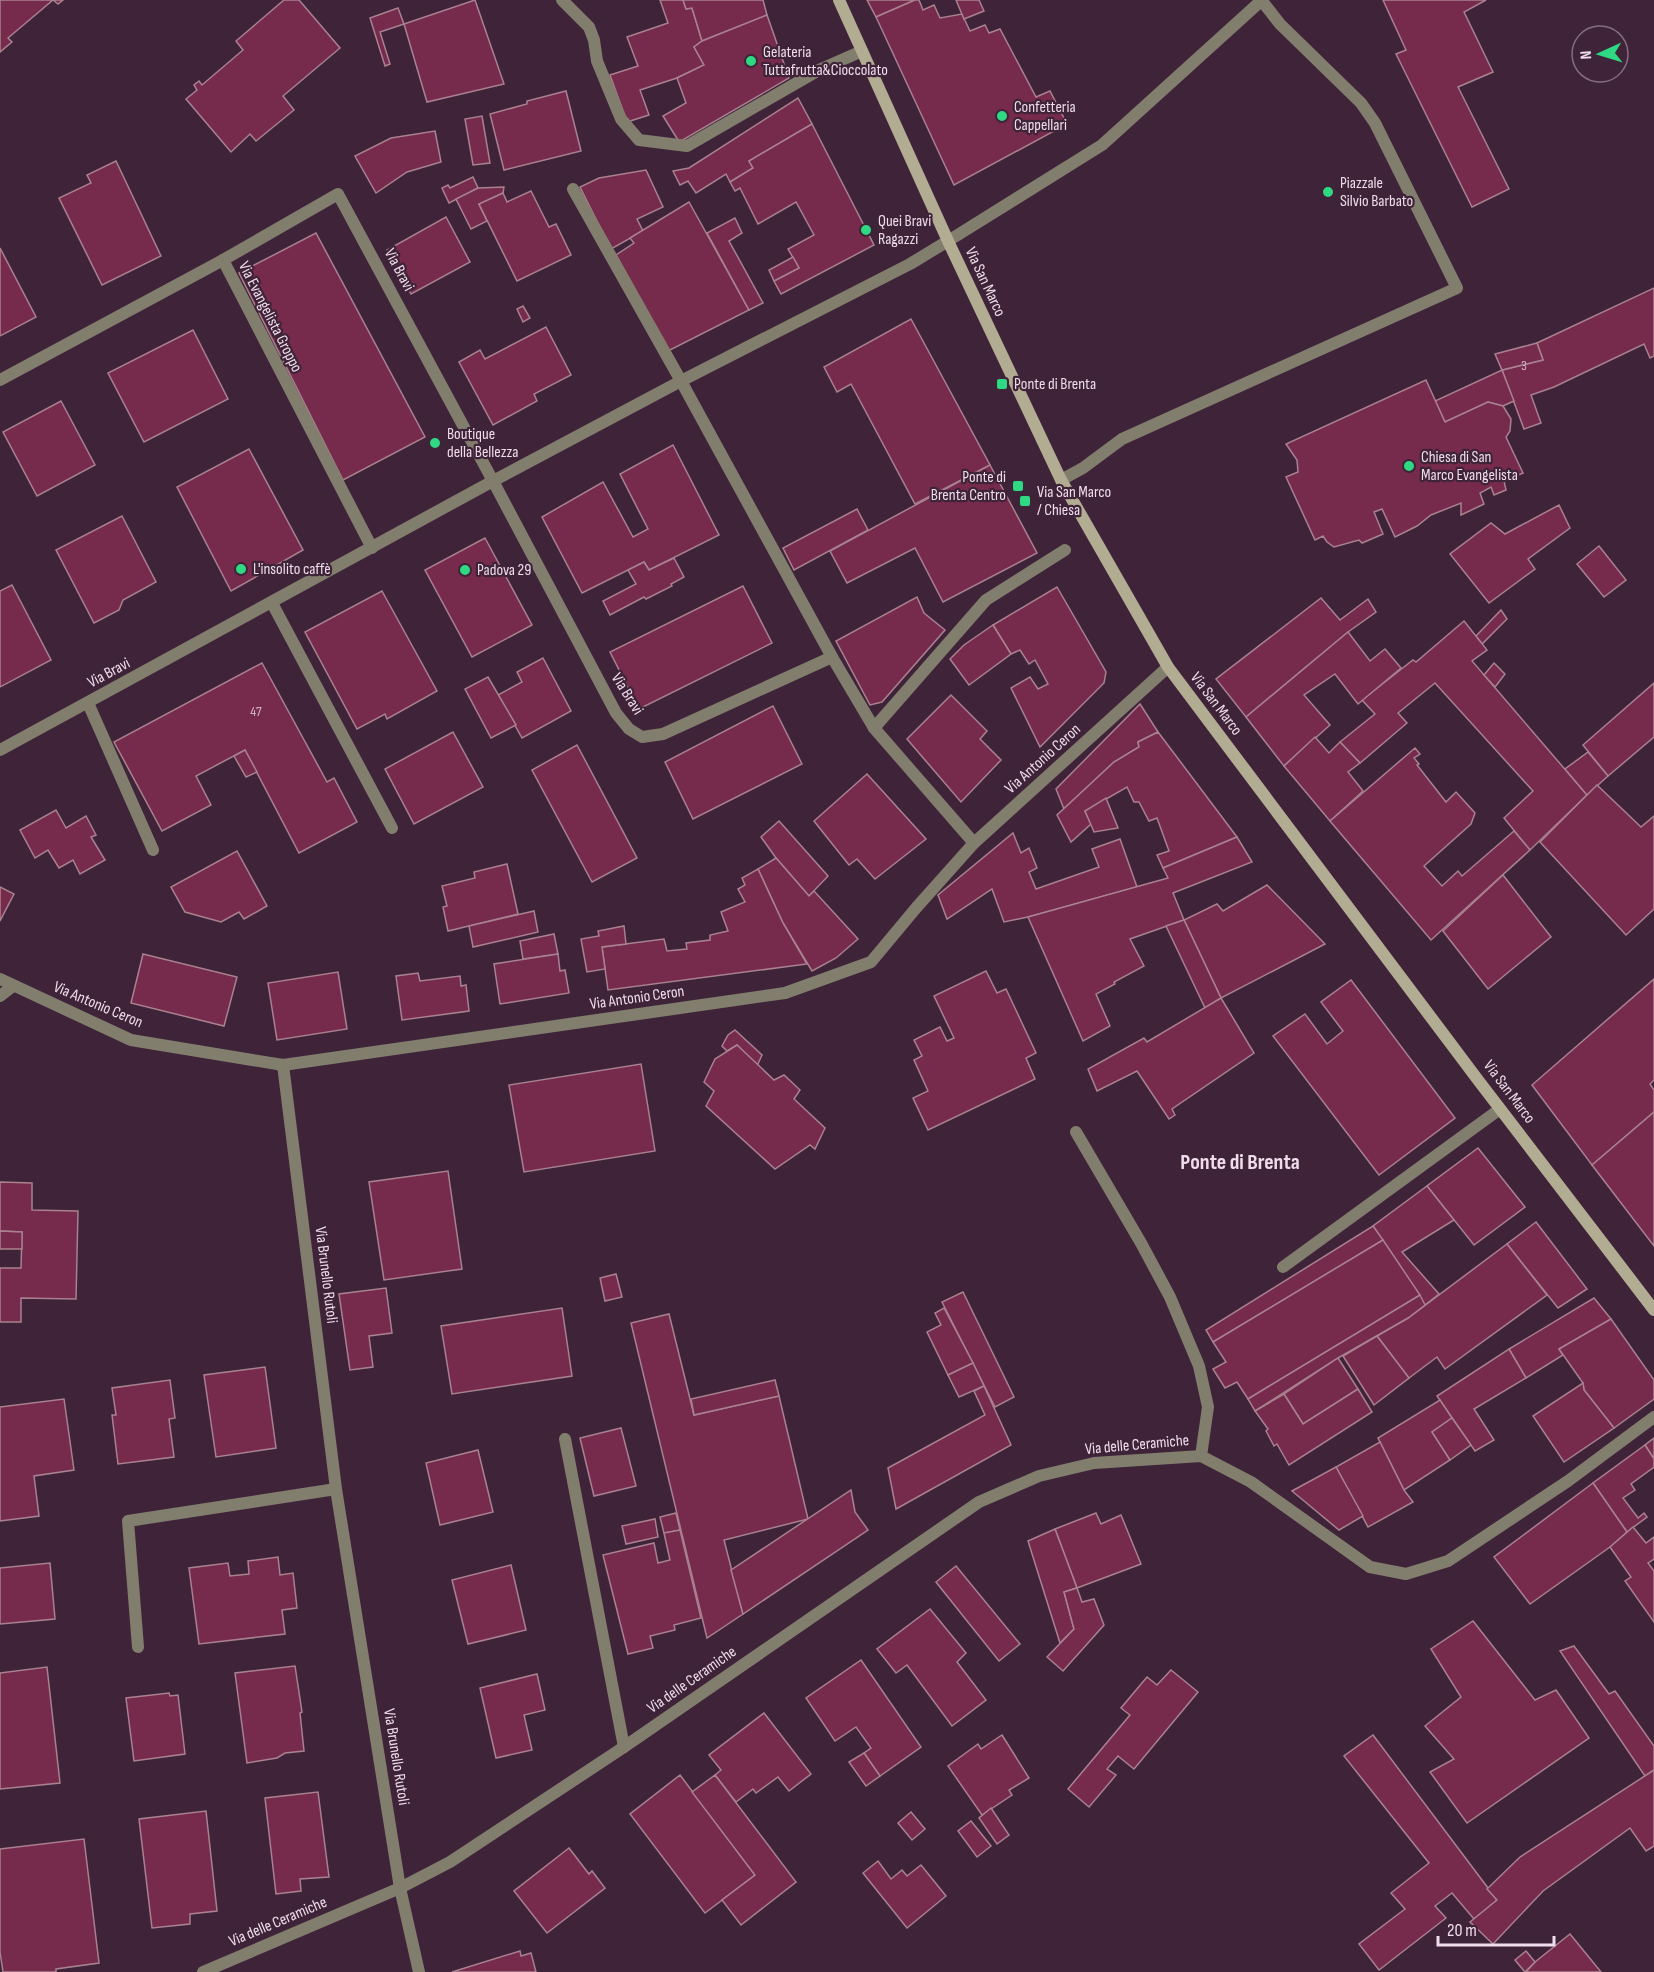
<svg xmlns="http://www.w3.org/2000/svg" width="1654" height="1972" viewBox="0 0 1654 1972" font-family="'Sofia Sans Condensed',sans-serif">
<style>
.building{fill:#762a4c;stroke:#a9818f;stroke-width:1.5}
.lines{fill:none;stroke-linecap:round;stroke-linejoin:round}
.service{stroke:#827e6e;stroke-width:12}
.pedestrian{stroke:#827e6e;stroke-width:12}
.minor{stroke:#827e6e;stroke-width:12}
.tertiary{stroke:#827e6e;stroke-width:12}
.secondary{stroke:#b2ac92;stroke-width:12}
.poi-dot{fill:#2fd883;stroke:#3f2439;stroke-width:2}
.labels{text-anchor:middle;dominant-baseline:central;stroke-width:4.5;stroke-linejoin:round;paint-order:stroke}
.number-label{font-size:14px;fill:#d1b0c3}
.poi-label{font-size:16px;fill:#efddeb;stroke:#3f2439;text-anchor:start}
.street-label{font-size:16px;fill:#efddeb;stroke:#3f2439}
.district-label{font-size:22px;font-weight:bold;fill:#efddeb;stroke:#3f2439}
</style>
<rect width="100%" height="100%" fill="#3f2439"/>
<!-- building -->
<g class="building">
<polygon points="0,0 63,0 58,4 53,0 8,38 12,42 0,52"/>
<polygon points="284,0 299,0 340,48 283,96 294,110 256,141 250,134 231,152 186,99 197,90 194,85 199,81 202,85 243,50 236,41"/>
<polygon points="475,0 504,84 427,102 404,24"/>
<polygon points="660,0 683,0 686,9 692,8 702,41 694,47 704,65 677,78 640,90 649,115 627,122 610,75 638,66 627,37 668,23"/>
<polygon points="683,0 763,0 767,15 702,41 692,8 686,9"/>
<polygon points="867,0 915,0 876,17"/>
<polygon points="915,0 919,0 923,10 934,5 940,18 962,14 970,31 985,25 989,33 1000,29 1036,97 1050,91 1067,124 954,185 876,17"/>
<polygon points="956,0 979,0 984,11 964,19"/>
<polygon points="1383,0 1486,0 1464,12 1493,72 1458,87 1509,189 1472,207 1396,54 1406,50"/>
<polygon points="398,8 404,24 380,32 390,64 385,66 370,18"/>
<polygon points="767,15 789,78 681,141 678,140 663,116 686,103 677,78 704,65 694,47 702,41"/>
<polygon points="566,91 581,151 504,170 490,114 527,104 527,101"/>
<polygon points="798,98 812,124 749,161 753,168 730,182 726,174 696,193 688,181 680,185 673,171 689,168"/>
<polygon points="482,116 490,163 473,165 465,119"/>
<polygon points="812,124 874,245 781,294 774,281 799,268 788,249 814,235 796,202 758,224 740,188 735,191 730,182 753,168 749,161"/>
<polygon points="435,131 441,162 407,172 376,193 355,156 391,138"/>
<polygon points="116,161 161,256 102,285 59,198 91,183 87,175"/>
<polygon points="646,170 663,207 637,219 643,231 611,249 580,187 599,178"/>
<polygon points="473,177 478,188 449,203 442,188 448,185 450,188"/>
<polygon points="504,187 503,193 479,204 487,221 471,229 456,199 478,188"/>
<polygon points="531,191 549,227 556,224 571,255 517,281 479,204 503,193 507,202"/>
<polygon points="689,202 749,310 668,351 616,255 634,243 630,238"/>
<polygon points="446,217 470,262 411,294 387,250"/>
<polygon points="735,218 742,233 729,241 763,303 749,310 707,233"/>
<polygon points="316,233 425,437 343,480 239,273"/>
<polygon points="0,248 36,317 0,336"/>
<polygon points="793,257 799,268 774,281 769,270"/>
<polygon points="1654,288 1654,356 1650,358 1644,344 1554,387 1531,395 1541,423 1524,429 1502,370 1543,360 1537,343"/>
<polygon points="523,306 530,318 523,322 517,309"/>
<polygon points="911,319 990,465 915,504 851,384 837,392 824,367"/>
<polygon points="546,327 571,375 534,394 537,401 493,425 459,362 480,350 485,359"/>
<polygon points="193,330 228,399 144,442 108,373"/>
<polygon points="1537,343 1543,360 1502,370 1495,354"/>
<polygon points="1502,370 1514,401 1503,406 1488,402 1445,422 1435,401"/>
<polygon points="1426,380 1445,422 1488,402 1503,406 1511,419 1510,431 1506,437 1523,473 1504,481 1506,490 1494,495 1491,487 1480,493 1484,504 1461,515 1461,503 1431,515 1417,526 1395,537 1382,509 1374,512 1383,534 1362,543 1359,540 1334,547 1327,542 1323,536 1315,540 1286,477 1298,472 1297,460 1286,444"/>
<polygon points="61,401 95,465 37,496 3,432"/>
<polygon points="673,445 719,535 649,570 644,562 582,593 542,517 603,482 633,537 648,529 620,474"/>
<polygon points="249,449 303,550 231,591 177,487"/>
<polygon points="990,465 1037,553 943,602 915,548 847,583 830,551"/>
<polygon points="1559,505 1570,528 1528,559 1535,569 1489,603 1450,554 1491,523 1505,534"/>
<polygon points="857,509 868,530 794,570 783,548"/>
<polygon points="122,516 156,582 123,600 119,610 94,623 56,550"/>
<polygon points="485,538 532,625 472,657 425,570"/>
<polygon points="1599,546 1626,580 1604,597 1577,564"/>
<polygon points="674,558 684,577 671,584 672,586 646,599 644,597 610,615 603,601 636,584 628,570 644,562 649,570"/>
<polygon points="12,585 51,660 0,687 0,591"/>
<polygon points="743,586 772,643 639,709 610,652"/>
<polygon points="1057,587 1106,672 1104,683 1040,747 1011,688 1030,677 1038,689 1048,684 1035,660 1029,664 1020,650 1011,654 993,625"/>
<polygon points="382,591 437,691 387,719 385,714 357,729 305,632"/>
<polygon points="917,597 924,613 945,630 882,702 870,705 836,641"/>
<polygon points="1321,598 1340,620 1368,599 1376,612 1348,632 1246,717 1216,679"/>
<polygon points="1501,610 1507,619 1482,644 1476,636"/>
<polygon points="1464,621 1487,650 1472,661 1587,795 1530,850 1504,818 1533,791 1435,683 1398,713 1407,723 1360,763 1340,742 1375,714 1362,700 1413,660 1416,662"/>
<polygon points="993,625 1011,654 969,685 950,659 964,645"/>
<polygon points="1348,632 1370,661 1385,649 1401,668 1358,704 1335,674 1304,695 1330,725 1284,766 1246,717"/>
<polygon points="543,658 571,711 522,738 498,695 522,682 517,672"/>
<polygon points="262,663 327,782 334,778 357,822 299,853 245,750 196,776 211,805 162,831 114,742"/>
<polygon points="1494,663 1505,674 1495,687 1484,675"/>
<polygon points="488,677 516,725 491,738 465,689"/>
<polygon points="1654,683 1654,737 1608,776 1583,745"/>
<polygon points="951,695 987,731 980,739 1001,760 961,802 907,739"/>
<polygon points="1140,704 1158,732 1138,742 1139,747 1114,762 1064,809 1056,789"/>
<polygon points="773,706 802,764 693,819 665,762"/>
<polygon points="453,732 483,787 414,824 385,769"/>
<polygon points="1158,732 1237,837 1163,868 1157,855 1169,851 1157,818 1149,821 1139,802 1134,802 1127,787 1085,811 1091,824 1071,842 1057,815 1114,762 1139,747 1138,742"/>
<polygon points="1315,737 1329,753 1340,742 1360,763 1348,772 1363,791 1330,821 1284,766"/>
<polygon points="577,745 637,858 592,882 532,770"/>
<polygon points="1415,748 1420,754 1414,758 1419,764 1417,765 1446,802 1456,792 1475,813 1471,824 1424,866 1442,886 1458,871 1462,876 1514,831 1530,850 1431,940 1330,821"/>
<polygon points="245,750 257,772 246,777 234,756"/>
<polygon points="1588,752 1608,776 1587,795 1565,769"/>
<polygon points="867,774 926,839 875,879 857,859 849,865 814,821"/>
<polygon points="1597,785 1641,827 1654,816 1654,909 1626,935 1540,842"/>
<polygon points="1106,798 1118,828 1094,832 1085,811"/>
<polygon points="56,810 66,828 86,816 96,835 91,837 105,860 80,874 73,860 59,868 48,850 35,858 20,830"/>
<polygon points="779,821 828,876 809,896 776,858 761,837"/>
<polygon points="1013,833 1021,853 1029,848 1037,868 1029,872 1036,889 1099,867 1092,849 1120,839 1137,887 1028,917 1004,922 992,889 947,919 938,895"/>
<polygon points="1237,837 1252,862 1173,893 1184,920 1130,939 1144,966 1114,982 1115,984 1096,994 1110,1026 1083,1041 1028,917 1168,878 1163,868"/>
<polygon points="237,851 267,906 244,919 239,912 221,922 185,912 171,887"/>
<polygon points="776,858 809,896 814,891 858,939 836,958 812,971 783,923 758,869"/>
<polygon points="507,864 518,914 448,931 443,907 447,906 442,886 475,878 474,872"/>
<polygon points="758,869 783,923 807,964 608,990 602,947 664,939 667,951 687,949 686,943 710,940 710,935 728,931 721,912 745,902 738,889 745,885 742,878"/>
<polygon points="1503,875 1551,937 1488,989 1443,931"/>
<polygon points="1267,885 1325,944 1221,998 1184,920 1217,904 1223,911"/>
<polygon points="0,887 14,894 0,921"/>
<polygon points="534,911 538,932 473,947 469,926"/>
<polygon points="1184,920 1221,998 1205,1008 1166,926"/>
<polygon points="624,926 626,944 602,947 605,969 587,972 581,939 599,936 598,931"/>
<polygon points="554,934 558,954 523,959 520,941"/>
<polygon points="143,954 237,977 224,1026 131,1003"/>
<polygon points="558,954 560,971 565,970 569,993 500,1004 494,964"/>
<polygon points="986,971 997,993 1006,989 1036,1053 1026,1058 1035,1079 928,1130 913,1098 928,1091 914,1060 922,1056 914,1040 940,1027 947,1041 954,1038 934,996"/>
<polygon points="338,972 347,1029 277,1040 268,983"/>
<polygon points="418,973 420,981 460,976 461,986 466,985 469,1011 402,1020 396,976"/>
<polygon points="1654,979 1654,1080 1650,1084 1654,1090 1654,1112 1592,1165 1532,1085"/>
<polygon points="1351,980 1455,1118 1379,1175 1273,1036 1305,1014 1327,1044 1343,1031 1321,1002"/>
<polygon points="1221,998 1254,1053 1172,1109 1175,1115 1169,1119 1137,1071 1097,1091 1088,1069 1144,1038 1147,1042"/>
<polygon points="735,1030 762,1055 757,1066 737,1045 727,1051 722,1046 728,1035"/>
<polygon points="737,1045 774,1080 784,1075 800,1090 794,1099 825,1128 815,1149 810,1145 775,1169 706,1106 714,1091 704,1082 715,1059"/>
<polygon points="641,1064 655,1151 524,1172 509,1085"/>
<polygon points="1654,1112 1654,1246 1592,1165"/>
<polygon points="1478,1148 1525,1207 1474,1245 1427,1186"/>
<polygon points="448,1171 462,1269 384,1280 369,1182"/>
<polygon points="0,1182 32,1183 32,1210 78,1211 76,1299 21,1298 21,1322 0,1322 0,1268 21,1268 22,1232 0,1231"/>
<polygon points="1427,1186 1454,1220 1402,1252 1439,1294 1425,1305 1373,1226"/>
<polygon points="1536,1222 1587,1289 1558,1308 1507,1244"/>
<polygon points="1373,1226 1383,1240 1213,1342 1206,1330"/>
<polygon points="0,1231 22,1232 22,1249 0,1249"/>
<polygon points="1383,1240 1420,1295 1248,1399 1237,1382 1225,1388 1213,1369 1226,1362 1213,1342"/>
<polygon points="1507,1244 1547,1295 1445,1369 1437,1357 1409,1378 1377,1336 1408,1318"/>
<polygon points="616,1274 622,1297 605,1301 600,1278"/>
<polygon points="386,1288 392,1333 369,1336 373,1367 350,1370 339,1294"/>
<polygon points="963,1292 1014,1397 995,1407 942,1302"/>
<polygon points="1420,1295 1425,1305 1408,1318 1338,1358 1255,1411 1248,1399"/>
<polygon points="1594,1298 1611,1319 1559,1349 1563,1355 1526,1378 1509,1349"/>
<polygon points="562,1308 572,1376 452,1394 441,1326"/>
<polygon points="944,1308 973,1363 948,1375 927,1332 941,1325 935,1313"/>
<polygon points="669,1314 694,1415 779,1396 808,1519 724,1540 743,1614 707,1638 631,1323"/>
<polygon points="1611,1319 1654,1380 1654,1399 1614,1428 1584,1390 1583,1383 1559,1349"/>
<polygon points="1377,1336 1409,1378 1374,1405 1343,1356"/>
<polygon points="1509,1349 1526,1378 1474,1409 1494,1440 1475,1451 1437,1396"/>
<polygon points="1338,1358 1358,1389 1303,1424 1284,1394"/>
<polygon points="973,1363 984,1386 959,1397 948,1375"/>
<polygon points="265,1367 276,1448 216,1457 204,1375"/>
<polygon points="170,1380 175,1418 169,1419 174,1457 118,1464 112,1415 116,1415 112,1388"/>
<polygon points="775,1380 779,1396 694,1415 691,1399"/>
<polygon points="1583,1383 1584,1390 1614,1428 1564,1462 1533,1416"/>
<polygon points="984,1386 1011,1445 896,1509 888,1468 985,1415 974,1391"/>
<polygon points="1358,1389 1372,1412 1289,1465 1277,1444 1274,1446 1266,1431 1268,1429 1255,1411 1284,1394 1303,1424"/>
<polygon points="64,1399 74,1470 34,1476 39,1516 0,1521 0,1407"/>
<polygon points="1440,1400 1452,1418 1432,1432 1450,1460 1404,1490 1378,1438"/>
<polygon points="1452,1418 1471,1445 1450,1460 1432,1432"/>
<polygon points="621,1428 636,1486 594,1496 580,1438"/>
<polygon points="1654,1438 1654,1459 1645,1445"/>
<polygon points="1380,1442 1404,1490 1413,1502 1368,1527 1336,1467"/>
<polygon points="1645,1445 1654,1459 1654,1467 1631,1484 1635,1490 1623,1498 1638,1518 1644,1513 1647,1517 1627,1532 1593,1483"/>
<polygon points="478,1450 493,1512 440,1525 426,1463"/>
<polygon points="1336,1467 1363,1516 1339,1530 1292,1491"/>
<polygon points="1593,1483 1627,1532 1610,1547 1530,1604 1494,1557"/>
<polygon points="851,1490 855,1512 868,1530 743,1614 731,1570"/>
<polygon points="676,1513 680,1530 664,1533 660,1517"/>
<polygon points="1096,1513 1101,1524 1121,1515 1141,1564 1077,1588 1055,1529"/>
<polygon points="655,1519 658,1537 626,1544 622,1526"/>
<polygon points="1633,1527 1646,1543 1654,1537 1654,1559 1648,1563 1654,1571 1654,1622 1625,1581 1631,1577 1610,1547"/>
<polygon points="1055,1529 1077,1588 1064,1592 1074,1629 1060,1643 1028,1541"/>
<polygon points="680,1530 701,1618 674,1625 675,1630 650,1636 653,1648 628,1654 603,1555 654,1543 658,1563 670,1560 664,1533"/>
<polygon points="278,1557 280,1575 293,1573 297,1608 282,1610 285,1634 199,1644 189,1568 228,1563 230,1576 249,1574 248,1561"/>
<polygon points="50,1563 55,1619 0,1624 0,1568"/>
<polygon points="511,1565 526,1630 468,1644 452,1580"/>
<polygon points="956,1566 1020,1644 999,1661 936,1582"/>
<polygon points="1077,1588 1082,1602 1094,1599 1104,1625 1063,1671 1047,1657 1074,1629 1064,1592"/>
<polygon points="930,1609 966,1653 957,1662 986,1700 952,1726 907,1665 896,1673 877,1649"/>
<polygon points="1473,1621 1535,1700 1556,1690 1589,1738 1467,1823 1430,1772 1454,1759 1425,1726 1461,1697 1431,1649"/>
<polygon points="1574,1646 1609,1694 1615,1691 1654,1746 1654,1770 1645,1776 1560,1651"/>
<polygon points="861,1660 921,1747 880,1776 864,1753 871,1748 856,1727 835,1741 806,1698"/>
<polygon points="295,1666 302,1712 300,1713 304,1751 285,1753 277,1758 247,1763 235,1673"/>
<polygon points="47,1667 60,1783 0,1789 0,1673"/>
<polygon points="1171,1670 1198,1692 1134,1769 1118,1756 1107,1769 1116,1775 1089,1807 1068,1789 1130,1715 1121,1708 1147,1677 1157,1685"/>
<polygon points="537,1674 545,1710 524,1715 532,1750 496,1758 480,1688"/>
<polygon points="169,1693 170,1696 178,1695 185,1754 134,1761 126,1698"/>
<polygon points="764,1713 811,1774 789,1791 778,1777 756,1793 753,1789 736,1802 715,1775 721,1770 709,1755"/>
<polygon points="1002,1735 1029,1778 1009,1790 1012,1795 982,1815 948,1766 978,1744 981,1749"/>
<polygon points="1373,1735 1497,1900 1474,1919 1452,1893 1435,1906 1446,1918 1379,1970 1359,1944 1405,1909 1391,1893 1429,1863 1344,1756"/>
<polygon points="864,1753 880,1776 866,1786 849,1762"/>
<polygon points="1654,1770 1654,1846 1646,1851 1630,1828 1543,1891 1493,1944 1470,1922 1497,1900 1487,1889 1520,1857"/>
<polygon points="680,1775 755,1875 705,1913 630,1814"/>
<polygon points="715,1775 796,1882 741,1925 722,1900 755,1875 692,1792"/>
<polygon points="318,1792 329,1877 300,1879 301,1891 276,1894 265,1798"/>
<polygon points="991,1808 1009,1835 997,1844 979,1818"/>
<polygon points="206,1811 217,1911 190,1914 190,1924 152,1928 139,1819"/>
<polygon points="911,1812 925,1829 912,1840 898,1823"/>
<polygon points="971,1821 991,1846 977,1857 958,1831"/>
<polygon points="84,1839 99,1963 56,1969 56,1972 3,1972 0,1952 0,1849"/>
<polygon points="569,1848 589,1874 592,1871 605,1888 547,1933 514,1891"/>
<polygon points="878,1861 891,1879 902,1870 907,1876 921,1865 946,1896 907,1928 863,1873"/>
<polygon points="1570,1934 1601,1972 1526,1972 1535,1962"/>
<polygon points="520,1951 521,1956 531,1953 536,1972 452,1972"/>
<polygon points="1526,1951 1535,1962 1525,1972 1515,1960"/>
</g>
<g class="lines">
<!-- service -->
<g class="service">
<polyline points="1061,480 1083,468 1122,439 1457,288 1375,123 1361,103 1280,24 1262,1"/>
<polyline points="0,996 13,986"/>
<polyline points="1076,1132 1141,1243 1170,1297 1199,1366 1208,1407 1201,1456"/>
<polyline points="1283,1267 1500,1109"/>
</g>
<!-- pedestrian -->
<polyline class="pedestrian" points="974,843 874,728 986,600 1065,550"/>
<!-- minor -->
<g class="minor">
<polyline points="562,0 589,27 594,40 597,61 621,119 639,140 687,146 819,70 862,51"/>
<polyline points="573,189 681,381 832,657 874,728"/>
<polyline points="948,241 1102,145 1262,0"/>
<polyline points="223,260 338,194 493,481 616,713 629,729 642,737 663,734 832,657"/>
<polyline points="0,380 223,260 372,548"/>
<polyline points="272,603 392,828"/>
<polyline points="88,703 153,850"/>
<polyline points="0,979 131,1040 283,1065 785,993 871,962 916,908 974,843 1168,667"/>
<polyline points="283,1065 336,1489 400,1888 419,1972"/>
<polyline points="565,1439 624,1747"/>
<polyline points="138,1647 128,1521 336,1489"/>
<polyline points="203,1972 400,1888 450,1862 624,1747 979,1502 1039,1476 1094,1463 1201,1456 1251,1482 1370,1567 1406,1574 1448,1561 1568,1481 1654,1417"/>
</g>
<!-- tertiary -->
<polyline class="tertiary" points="0,750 493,481 681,381 910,264 948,241"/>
<!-- secondary -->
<polyline class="secondary" points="839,0 948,241 1061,480 1168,667 1478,1080 1654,1310"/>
</g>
<!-- markers -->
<g class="poi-dot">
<circle cx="751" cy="61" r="6"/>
<circle cx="1002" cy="116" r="6"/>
<circle cx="1328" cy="192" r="6"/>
<circle cx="866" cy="230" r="6"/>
<rect x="996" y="378" width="12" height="12" rx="3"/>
<circle cx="435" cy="443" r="6"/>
<circle cx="1409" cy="466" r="6"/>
<rect x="1012" y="480" width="12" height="12" rx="3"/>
<rect x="1019" y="495" width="12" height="12" rx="3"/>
<circle cx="241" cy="569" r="6"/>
<circle cx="465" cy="570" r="6"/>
</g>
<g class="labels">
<!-- number labels -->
<g class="number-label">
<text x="1524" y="365">3</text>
<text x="256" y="711">47</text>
</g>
<!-- poi labels -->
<g class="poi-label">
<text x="763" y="52">Gelateria<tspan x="763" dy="18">Tuttafrutta&amp;Cioccolato</tspan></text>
<text x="1014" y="107">Confetteria<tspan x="1014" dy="18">Cappellari</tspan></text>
<text x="1340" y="183">Piazzale<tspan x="1340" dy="18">Silvio Barbato</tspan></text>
<text x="878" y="221">Quei Bravi<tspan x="878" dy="18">Ragazzi</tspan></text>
<text x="1014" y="384">Ponte di Brenta</text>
<text x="447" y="434">Boutique<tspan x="447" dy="18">della Bellezza</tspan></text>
<text x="1421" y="457">Chiesa di San<tspan x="1421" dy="18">Marco Evangelista</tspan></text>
<text x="1006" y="477" text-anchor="end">Ponte di<tspan x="1006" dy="18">Brenta Centro</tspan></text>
<text x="1037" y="492">Via San Marco<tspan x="1037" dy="18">/ Chiesa</tspan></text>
<text x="253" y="569">L'insolito caffè</text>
<text x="477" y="570">Padova 29</text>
</g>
<!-- street labels -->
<g class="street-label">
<text transform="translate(399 270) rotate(62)">Via Bravi</text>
<text transform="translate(985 282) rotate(65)">Via San Marco</text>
<text transform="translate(270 317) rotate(63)">Via Evangelista Groppo</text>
<text transform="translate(109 673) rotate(-28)">Via Bravi</text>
<text transform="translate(627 694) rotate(58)">Via Bravi</text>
<text transform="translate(1216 704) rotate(53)">Via San Marco</text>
<text transform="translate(1043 759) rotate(-42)">Via Antonio Ceron</text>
<text transform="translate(637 998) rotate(-8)">Via Antonio Ceron</text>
<text transform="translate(98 1005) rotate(23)">Via Antonio Ceron</text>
<text transform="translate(1509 1092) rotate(53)">Via San Marco</text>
<text transform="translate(326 1275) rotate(83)">Via Brunello Rutoli</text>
<text transform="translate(1137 1445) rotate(-5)">Via delle Ceramiche</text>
<text transform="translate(692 1680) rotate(-35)">Via delle Ceramiche</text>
<text transform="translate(396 1757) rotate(81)">Via Brunello Rutoli</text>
<text transform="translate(278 1922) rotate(-23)">Via delle Ceramiche</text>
</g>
<!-- district labels -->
<g class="district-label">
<text x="1240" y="1162">Ponte di Brenta</text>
</g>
</g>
<!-- north arrow -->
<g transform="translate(1600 54) rotate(266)"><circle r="28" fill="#3f2439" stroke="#856e80" stroke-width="1.5"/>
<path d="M0-4.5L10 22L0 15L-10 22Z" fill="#2fd883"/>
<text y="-9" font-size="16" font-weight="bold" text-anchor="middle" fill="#efddeb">N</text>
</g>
<!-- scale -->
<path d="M1438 1936v9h116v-9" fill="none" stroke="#efddeb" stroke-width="3"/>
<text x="1447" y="1936" font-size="18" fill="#efddeb" stroke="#3f2439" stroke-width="4.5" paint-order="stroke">20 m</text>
</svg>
